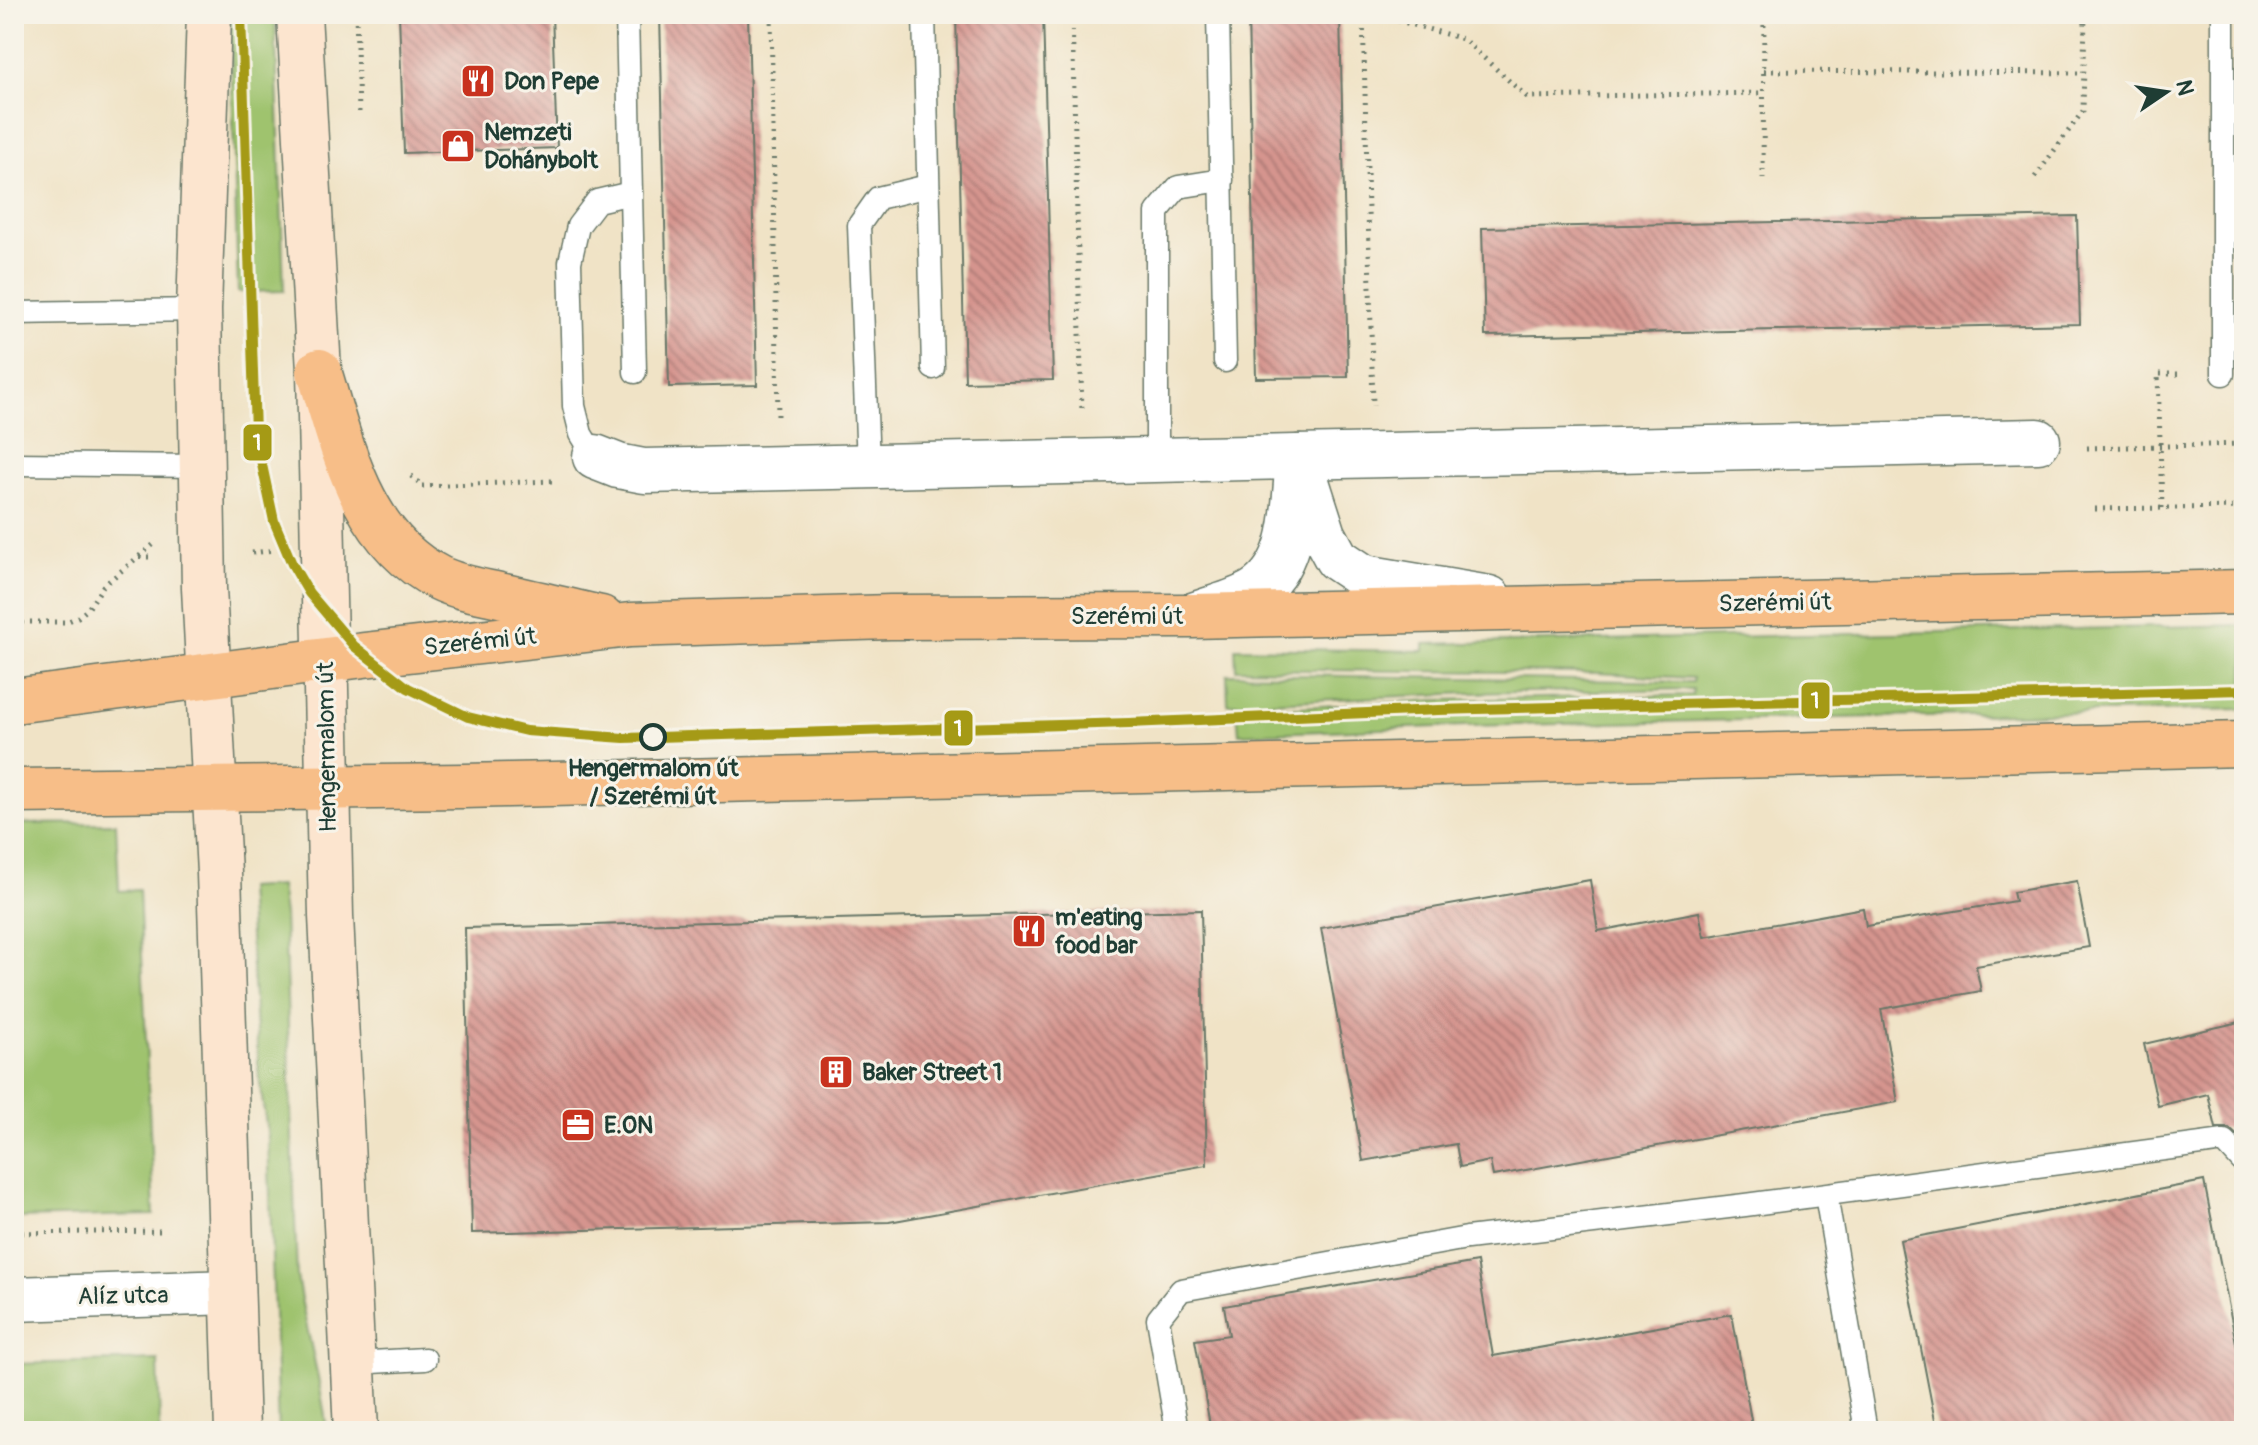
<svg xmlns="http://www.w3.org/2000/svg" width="2258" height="1445" viewBox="0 0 2258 1445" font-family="Pangolin,sans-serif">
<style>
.green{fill:#9fc36e;stroke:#5f8051;stroke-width:2}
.building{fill:url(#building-back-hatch)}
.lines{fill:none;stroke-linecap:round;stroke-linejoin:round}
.lane-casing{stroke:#687767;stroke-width:25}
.street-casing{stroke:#687767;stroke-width:47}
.secondary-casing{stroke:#687767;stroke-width:47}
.primary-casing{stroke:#687767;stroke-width:47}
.path{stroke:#687767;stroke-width:5;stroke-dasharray:2 6;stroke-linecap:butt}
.lane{stroke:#fff;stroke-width:22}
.street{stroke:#fff;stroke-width:44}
.secondary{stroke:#fce5cf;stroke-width:44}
.primary{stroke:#f7be88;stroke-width:44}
.tram-1-casing{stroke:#f7f3e8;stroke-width:16}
.tram-1{stroke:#a59a15;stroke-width:10}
.stop-dot{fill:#f7f3e8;stroke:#1f3d34;stroke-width:4}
.labels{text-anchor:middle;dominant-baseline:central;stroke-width:6;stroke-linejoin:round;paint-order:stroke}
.poi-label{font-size:24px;font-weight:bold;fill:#1f3d34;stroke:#f7f3e8;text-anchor:start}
.street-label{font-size:24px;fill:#1f3d34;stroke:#f7f3e8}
.stop-label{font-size:24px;font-weight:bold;fill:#1f3d34;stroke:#f7f3e8}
.line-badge{stroke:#f7f3e8;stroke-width:3}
.badge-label{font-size:22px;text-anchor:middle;font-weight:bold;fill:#fff}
</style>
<defs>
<pattern id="building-back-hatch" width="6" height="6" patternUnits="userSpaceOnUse" patternTransform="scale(2)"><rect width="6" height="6" fill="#d5948e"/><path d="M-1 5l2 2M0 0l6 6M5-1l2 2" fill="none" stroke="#ac7a75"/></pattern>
</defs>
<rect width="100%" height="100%" fill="#f7f3e8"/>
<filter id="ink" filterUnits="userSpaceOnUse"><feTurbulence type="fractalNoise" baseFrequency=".0125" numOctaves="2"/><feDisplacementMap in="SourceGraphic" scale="16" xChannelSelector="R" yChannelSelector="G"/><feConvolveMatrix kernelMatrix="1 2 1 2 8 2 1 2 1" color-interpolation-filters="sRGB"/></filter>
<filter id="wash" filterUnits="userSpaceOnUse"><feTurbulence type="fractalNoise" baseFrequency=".006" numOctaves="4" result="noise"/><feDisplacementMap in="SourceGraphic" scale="32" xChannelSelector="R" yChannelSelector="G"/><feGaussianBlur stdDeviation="1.8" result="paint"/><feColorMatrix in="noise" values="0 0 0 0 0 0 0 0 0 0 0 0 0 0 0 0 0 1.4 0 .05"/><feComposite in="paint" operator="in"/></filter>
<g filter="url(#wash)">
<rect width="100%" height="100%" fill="#f0e3c6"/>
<!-- green -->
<g class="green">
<polygon points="230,14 275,14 284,291 238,292"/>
<polygon points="2244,625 2244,709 1465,726 1239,734 1237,710 1438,700 1692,695 1693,689 1471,693 1228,704 1227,674 1692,682 1693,678 1596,673 1236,669 1235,648 1424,651 1424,644"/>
<polygon points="116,823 119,891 139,890 154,1215 14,1218 14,824"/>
<path d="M280 886 284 915 297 1276C305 1328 321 1378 327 1431H278L268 1137 259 1078 247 888Z"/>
<polygon points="158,1360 160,1431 14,1431 14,1364"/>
</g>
<g id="blocks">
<!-- building -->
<g class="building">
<polygon points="399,14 552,14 557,148 404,153"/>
<polygon points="660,14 748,14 757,385 669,387"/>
<polygon points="956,14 1043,14 1053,380 965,382"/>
<polygon points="1248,14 1340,14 1348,377 1256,378"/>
<polygon points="2077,216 2080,324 1485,336 1482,228"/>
<polygon points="1590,880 1598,931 1699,912 1704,937 1863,908 1866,926 2015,901 2013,892 2077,881 2089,947 1976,966 1981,991 1881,1009 1898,1102 1493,1176 1490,1161 1460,1167 1456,1144 1363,1161 1321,928"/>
<polygon points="1201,910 1207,1165 889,1222 472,1233 465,928"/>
<polygon points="2244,1021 2244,1142 2229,1128 2216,1128 2208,1094 2158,1106 2144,1044"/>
<polygon points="2204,1181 2244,1383 2244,1431 1937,1431 1900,1240"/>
<polygon points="1477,1262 1493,1356 1732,1314 1753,1431 1211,1431 1195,1340 1229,1335 1224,1306"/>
</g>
</g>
</g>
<g filter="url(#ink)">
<use href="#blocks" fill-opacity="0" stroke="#687767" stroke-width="2"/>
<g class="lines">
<!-- lane casing -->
<g class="lane-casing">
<g id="lane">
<polyline points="627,14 635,372"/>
<polyline points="924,14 933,368"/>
<polyline points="1218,14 1225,361"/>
<polyline points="2223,14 2223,374"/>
<polyline points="14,313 199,310"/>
<polyline points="595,457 581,434 574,406 570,262 578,226 597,201 631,193"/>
<polyline points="1157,460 1157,212 1178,187 1222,180"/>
<polyline points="14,464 202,466"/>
<polyline points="868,466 859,225 878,198 928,186"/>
<polyline points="1826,1195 1866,1431"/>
<polyline points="354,1363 425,1359"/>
<polyline points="1177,1431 1158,1319 1181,1290 1467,1238 1745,1205 2224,1141 2244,1163"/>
</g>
</g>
<!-- street casing -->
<g class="street-casing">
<g id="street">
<polyline points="595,457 618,466 644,471 2038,441"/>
<polyline points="1299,457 1324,535 1337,559 1364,577 1489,598"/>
<path d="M1196 614C1214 607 1238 602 1255 591 1294 565 1293 513 1297 471"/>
<polyline points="14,1299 232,1292"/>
</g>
</g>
<!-- secondary casing -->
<g class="secondary-casing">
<g id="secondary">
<polyline points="209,14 199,310 204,588 219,873 237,1431"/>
<polyline points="299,14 319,371 331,916 356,1431"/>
</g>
</g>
<!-- primary casing -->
<g class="primary-casing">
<g id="primary">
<path d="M319 371C342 446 361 539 439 578 459 588 483 591 504 596 537 603 569 611 601 618"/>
<polyline points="14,701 364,655 630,625 890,617 1192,616 2244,592"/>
<polyline points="14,791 463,786 2244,744"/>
</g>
</g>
<!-- path -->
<g class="path">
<polyline points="356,14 359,112"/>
<polyline points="771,14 778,417"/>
<polyline points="1072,14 1082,413"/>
<polyline points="1363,14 1373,406"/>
<polyline points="1375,14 1463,39 1527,97 1763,93"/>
<polyline points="1764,71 2084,73"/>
<polyline points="2035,177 2083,111 2085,14"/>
<polyline points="1763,179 1764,14"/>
<polyline points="2087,448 2244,444"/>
<polyline points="411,476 423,486"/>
<polyline points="422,486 552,481"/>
<polyline points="2162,508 2158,374 2183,374"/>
<polyline points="2095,509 2244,507"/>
<polyline points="252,553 274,550"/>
<polyline points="139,557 154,557"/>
<polyline points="14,622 66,622 78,617 88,609 103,586 154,544"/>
<polyline points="14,1233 164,1231"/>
</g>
<!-- lane -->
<use href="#lane" class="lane"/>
<!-- street -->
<use href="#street" class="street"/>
<!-- secondary -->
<use href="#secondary" class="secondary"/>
<!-- primary -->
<use href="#primary" class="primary"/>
<!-- tram-1 casing -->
<g class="tram-1-casing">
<polyline id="tram-1" points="241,14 255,432 274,521 292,564 309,593 354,646 408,688 468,717 526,731 624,738 1129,723 1438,710 2244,690"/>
</g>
<!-- tram-1 -->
<use href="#tram-1" class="tram-1"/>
</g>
</g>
<!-- icons -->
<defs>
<g id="restaurant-square" transform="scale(1.8)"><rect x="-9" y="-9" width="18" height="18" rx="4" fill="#c8321e" stroke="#f7f3e8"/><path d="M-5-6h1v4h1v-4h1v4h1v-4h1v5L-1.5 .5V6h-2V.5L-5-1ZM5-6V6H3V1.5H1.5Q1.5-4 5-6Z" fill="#fff"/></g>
<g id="shop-square" transform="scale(1.8)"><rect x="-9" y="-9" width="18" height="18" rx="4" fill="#c8321e" stroke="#f7f3e8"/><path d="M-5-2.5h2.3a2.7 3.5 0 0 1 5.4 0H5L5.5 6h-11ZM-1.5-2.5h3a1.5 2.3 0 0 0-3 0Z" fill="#fff"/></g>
<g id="building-square" transform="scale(1.8)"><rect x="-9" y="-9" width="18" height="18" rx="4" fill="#c8321e" stroke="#f7f3e8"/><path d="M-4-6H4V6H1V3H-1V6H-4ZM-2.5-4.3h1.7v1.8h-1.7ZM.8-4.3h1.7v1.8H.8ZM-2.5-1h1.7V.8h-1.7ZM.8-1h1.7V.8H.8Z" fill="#fff"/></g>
<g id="office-square" transform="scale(1.8)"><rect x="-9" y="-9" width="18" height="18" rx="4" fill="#c8321e" stroke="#f7f3e8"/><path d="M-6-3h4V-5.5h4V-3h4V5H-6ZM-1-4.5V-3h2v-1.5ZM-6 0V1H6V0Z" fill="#fff"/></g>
</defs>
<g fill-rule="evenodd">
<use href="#restaurant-square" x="478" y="81"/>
<use href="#shop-square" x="458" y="146"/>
<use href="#restaurant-square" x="1029" y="931"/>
<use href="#building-square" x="836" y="1072"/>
<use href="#office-square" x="578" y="1125"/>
</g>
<!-- markers -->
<circle class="stop-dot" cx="653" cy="737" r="12"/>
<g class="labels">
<!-- poi labels -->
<g class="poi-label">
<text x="504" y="81">Don Pepe</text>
<text x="484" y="132">Nemzeti<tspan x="484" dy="28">Dohánybolt</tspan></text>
<text x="1055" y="917">m'eating<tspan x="1055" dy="28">food bar</tspan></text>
<text x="862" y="1072">Baker Street 1</text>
<text x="604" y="1125">E.ON</text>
</g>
<!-- street labels -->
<g class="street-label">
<text transform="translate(1775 603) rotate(-1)">Szerémi út</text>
<text x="1127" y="616">Szerémi út</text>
<text transform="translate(480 642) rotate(-6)">Szerémi út</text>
<text transform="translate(327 747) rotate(-91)">Hengermalom út</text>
<text transform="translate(123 1296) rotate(-1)">Alíz utca</text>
</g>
<!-- stop labels -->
<g class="stop-label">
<text x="653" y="768">Hengermalom út<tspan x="653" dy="28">/ Szerémi út</tspan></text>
</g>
</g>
<g class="line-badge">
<rect x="242" y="423" width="31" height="39" rx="8" fill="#a59a15"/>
<rect x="1800" y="681" width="31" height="39" rx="8" fill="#a59a15"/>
<rect x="943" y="709" width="31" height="38" rx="8" fill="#a59a15"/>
</g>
<g class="badge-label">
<text x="257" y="450">1</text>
<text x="1815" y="708">1</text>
<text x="958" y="736">1</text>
</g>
<!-- margin -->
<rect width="2258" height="1445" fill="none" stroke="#f7f3e8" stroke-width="48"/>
<!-- north arrow -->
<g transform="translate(2166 92) rotate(77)" stroke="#f7f3e8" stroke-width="6" paint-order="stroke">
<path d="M0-6L14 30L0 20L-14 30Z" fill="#1f3d34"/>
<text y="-12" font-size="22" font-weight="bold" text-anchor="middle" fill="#1f3d34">N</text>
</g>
</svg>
